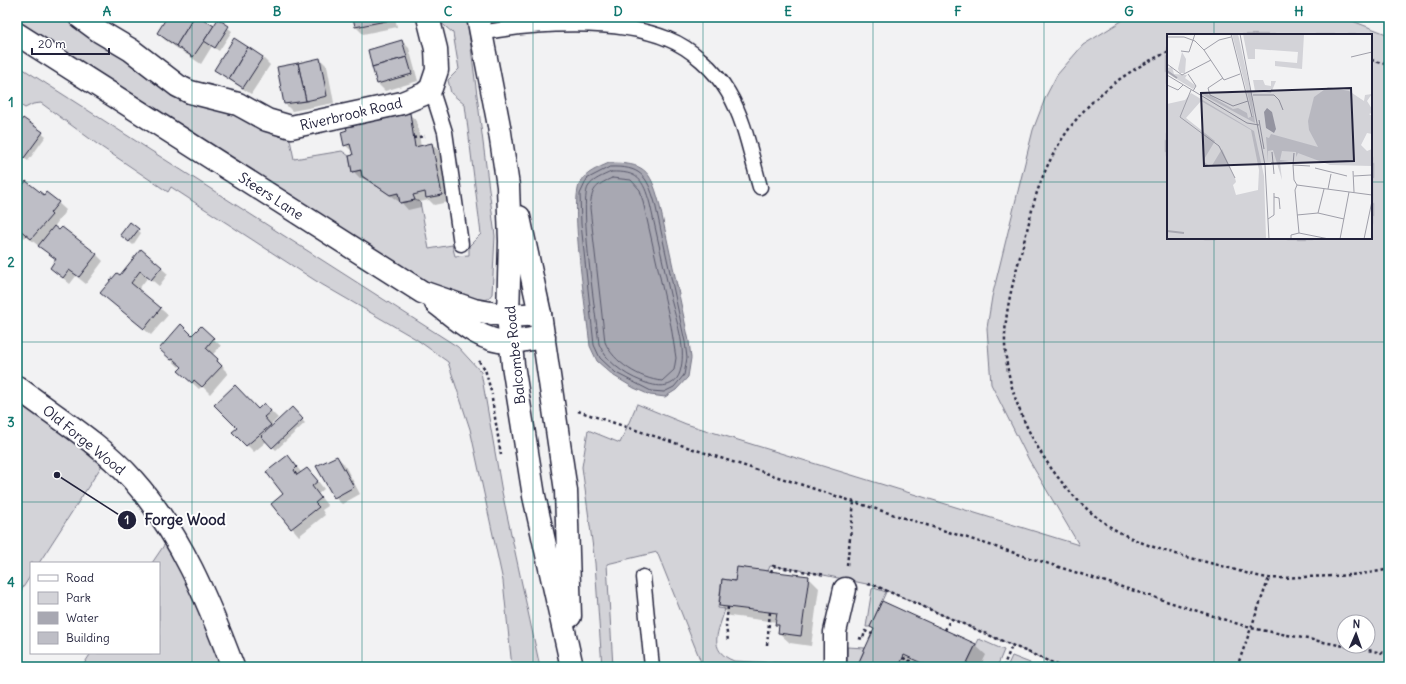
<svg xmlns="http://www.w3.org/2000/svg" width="1406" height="684" viewBox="0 0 1406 684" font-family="Delius,sans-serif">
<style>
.green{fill:#d3d3d8;stroke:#7a7a8a;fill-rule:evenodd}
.water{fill:#a8a8b2;stroke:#727282}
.shadow{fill:#0003}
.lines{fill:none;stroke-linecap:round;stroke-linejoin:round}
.shore{stroke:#58586b;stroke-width:1}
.building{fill:#bebec6;stroke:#22223b}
.service-casing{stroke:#22223b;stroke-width:17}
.minor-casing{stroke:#22223b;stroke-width:25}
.tertiary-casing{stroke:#22223b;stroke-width:25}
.secondary-casing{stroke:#22223b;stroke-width:25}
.path{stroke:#22223b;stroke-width:2.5;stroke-dasharray:3 3;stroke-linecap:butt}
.service{stroke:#fff;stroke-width:14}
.minor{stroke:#fff;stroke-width:22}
.tertiary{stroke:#fff;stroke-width:22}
.secondary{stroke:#fff;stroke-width:22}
.grid{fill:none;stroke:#0f766e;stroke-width:1;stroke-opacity:0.55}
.labels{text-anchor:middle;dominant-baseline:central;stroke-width:4;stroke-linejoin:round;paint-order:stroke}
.street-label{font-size:14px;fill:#22223b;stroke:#fff}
.inset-river{fill:none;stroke:#a8a8b2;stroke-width:2}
.inset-road{fill:none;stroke:#9f9fa9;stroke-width:1}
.view{fill:#22223b;fill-opacity:0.15;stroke:#22223b;stroke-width:2}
.inset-edge{fill:none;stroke:#22223b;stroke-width:2}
.leader{fill:none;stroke:#22223b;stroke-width:1.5}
.callout-dot{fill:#22223b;stroke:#fff;stroke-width:1.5}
.mark-label{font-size:12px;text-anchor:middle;font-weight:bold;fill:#fff}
.callout-label{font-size:15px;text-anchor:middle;font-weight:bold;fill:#22223b;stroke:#fff;stroke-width:4;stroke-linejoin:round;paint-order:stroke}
.neatline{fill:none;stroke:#0f766e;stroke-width:1.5}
.grid-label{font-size:13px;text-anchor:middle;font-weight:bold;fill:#0f766e}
</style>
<rect width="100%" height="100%" fill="#f2f2f3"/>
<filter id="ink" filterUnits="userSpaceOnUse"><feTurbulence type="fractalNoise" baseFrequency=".025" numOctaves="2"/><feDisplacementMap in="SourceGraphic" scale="8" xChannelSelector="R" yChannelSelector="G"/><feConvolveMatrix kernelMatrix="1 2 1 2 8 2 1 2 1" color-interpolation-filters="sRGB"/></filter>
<g filter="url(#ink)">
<!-- green -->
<g class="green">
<path d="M17 17H67L145 73 201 104 251 120 281 136 289 135 294 159 342 151 349 156 352 172 361 170 362 177 390 194 398 193 400 203 415 200 420 202 429 249 452 245 455 256 469 255V246L481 234 465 105 451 93 448 80 459 69 453 33 439 21 438 17H467L495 236 492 294 488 299C460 306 408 270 384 255L17 20Z"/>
<path d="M1128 17H1342L1389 35V667H1062L876 586 800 570 770 566 768 571 735 581 722 579 718 608 725 609C719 631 706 650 734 661L796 664 797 667H701V662L657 552 607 564 613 667H602L595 563 582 467 588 430 620 443 637 404 686 424 1079 545 1029 460 991 384 987 328 992 297 1033 130 1046 96 1057 75 1083 45ZM1168 35H1371V238H1168ZM1344 622H1368V646H1344Z"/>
<polygon points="17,65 458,347 481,372 502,492 540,667 512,667 503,581 470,429 448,362 416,339 316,281 171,187 168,192 97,144 41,103 33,104 25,108 17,103"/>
<polygon points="17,376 80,433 108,456 39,563 31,563 31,575 17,597"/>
<polygon points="173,532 233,667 82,667 91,653 159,653 159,563 152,563"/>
<polygon points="874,588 886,592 870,627 866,627 872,589"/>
<polygon points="979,639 1004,650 997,667 980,667 976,665 974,667 965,667"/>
<polygon points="847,647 865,648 858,664 865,667 847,667"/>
<polygon points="1012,656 1030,663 1029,667 1007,667"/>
</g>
<!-- water -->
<path class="water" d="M609 163C644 163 650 169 659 202L689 341 691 358 688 377 676 390 665 397 650 395 634 388 614 376 597 361 590 346C587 317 569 203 580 183 586 172 598 168 609 163Z"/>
<!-- shadow -->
<g class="shadow">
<polygon points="167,17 198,17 214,27 218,21 232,31 219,51 212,46 201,64 165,40 158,33 168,18"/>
<polygon points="354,17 395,17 397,27 363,34 356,27"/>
<polygon points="234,40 263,58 270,65 251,94 223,76 215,69"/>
<polygon points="402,41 409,48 418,81 385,91 378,84 369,51"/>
<polygon points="320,59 327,66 334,103 292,111 285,104 278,67"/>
<polygon points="409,114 417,121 421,147 432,144 439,151 448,202 434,205 429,200 420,202 421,207 408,210 400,201 398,201 365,178 360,178 353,171 353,152 345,145"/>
<polygon points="24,119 46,136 28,161 17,153 17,129"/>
<polygon points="47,193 66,210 54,227 96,254 103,261 86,284 76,276 70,284 51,268 57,260 26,236 25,238 17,232 17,194 44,196"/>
<polygon points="138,230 141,233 133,245 125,238"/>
<polygon points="141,251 168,274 159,286 148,277 138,290 168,315 151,335 101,293 120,276"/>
<polygon points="201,327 221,346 212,355 224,367 223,368 228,373 210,394 202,386 199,389 187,378 183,367 180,365 179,367 167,356 192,337"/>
<polygon points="264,404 278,418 271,425 273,427 292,409 305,423 276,450 267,441 254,452 234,432"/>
<polygon points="288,457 302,473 314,476 324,489 318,494 328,506 322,510 325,515 299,536 272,504 285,495"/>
<polygon points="337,457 344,464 360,494 342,504 334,497"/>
<polygon points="808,577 819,588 811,646 790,643 779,633 780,628 776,624 777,622 730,616 720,605 736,582"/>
<polygon points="871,627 975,645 986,655 980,667 919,667 915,665 914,667 862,667 859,664 875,630"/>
<polygon points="1031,665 1037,667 1030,667"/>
</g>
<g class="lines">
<!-- shore -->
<g class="shore">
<path d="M610 167C640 166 647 175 655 203L685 342 687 358 684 375 674 387 664 392 651 391 616 373 600 358 594 345 581 224 580 194 587 179Z"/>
<path d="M611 172C638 171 643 179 650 204 657 236 664 267 671 299 676 320 686 346 681 368 677 390 657 388 641 381 623 374 606 361 599 344 596 317 579 204 588 187 593 179 603 176 611 172Z"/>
<path d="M612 178 631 180 640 190 644 206 671 326 676 358 674 370 662 381C640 379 613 362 605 342L590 208C592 189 594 186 612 178Z"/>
</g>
</g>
<!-- building -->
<g class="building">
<polygon points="167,17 194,17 176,46 157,33"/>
<polygon points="194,17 200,17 214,26 193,57 176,46"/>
<polygon points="353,17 390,17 391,20 355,27"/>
<polygon points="218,19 229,26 215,48 204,41"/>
<polygon points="234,38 248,47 229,79 214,70"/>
<polygon points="402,40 407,57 372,67 368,50"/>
<polygon points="248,47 263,57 243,88 229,79"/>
<polygon points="407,57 412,74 377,84 372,67"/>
<polygon points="320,58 327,96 306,101 298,63"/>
<polygon points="298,63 306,101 284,104 277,67"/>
<polygon points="410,113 415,147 432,143 442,195 426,198 425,192 413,195 415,200 400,203 398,193 390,195 362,176 361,170 352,172 349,156 353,155 350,144 344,146 341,132 347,130 346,127"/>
<polygon points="23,118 43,132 24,158 17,153 17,127"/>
<polygon points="26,181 44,195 46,192 59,202 50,213 52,215 31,239 19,229 17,232 17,192"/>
<polygon points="130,222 139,229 129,242 120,235"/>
<polygon points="54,226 59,230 62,227 97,254 79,277 69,270 63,278 50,268 56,259 38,246"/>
<polygon points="141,249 162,267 151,280 140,271 131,283 161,308 144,329 100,293 117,273 120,275"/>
<polygon points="181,324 192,335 201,326 214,338 206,348 218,359 217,361 222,366 202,387 194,380 192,383 178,371 182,367 173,359 171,360 159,349"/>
<polygon points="235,385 258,409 264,403 271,411 264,417 271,425 246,446 232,432 237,428 214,405"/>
<polygon points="292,407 303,419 272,448 261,436"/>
<polygon points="288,455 297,467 294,470 297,475 307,468 318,481 312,486 321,498 315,503 319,507 291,529 271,504 283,494 266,472"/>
<polygon points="337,456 354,487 334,498 316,466"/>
<polygon points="737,567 809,576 801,636 778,633 779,625 775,625 777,613 719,606 722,579 735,581"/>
<polygon points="882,601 976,644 965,667 930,667 904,655 899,667 865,667 858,664 874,629 870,627"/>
</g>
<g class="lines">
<!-- service casing -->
<g class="service-casing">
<g id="service">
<path d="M481 33C534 23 617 18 668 39 691 48 715 70 728 92 745 120 751 156 760 187"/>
<polyline points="431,88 445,132 461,244"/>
<polyline points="643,577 652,667"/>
</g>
</g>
<!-- minor casing -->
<g class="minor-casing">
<g id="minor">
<polyline points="80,17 99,31 131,50 178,86 190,92 238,104 267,120 291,127 402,103 424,94 431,88 437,70 436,49 428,17"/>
<path d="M17 387C56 417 100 443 133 480 181 534 208 601 233 667"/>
<polyline points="835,667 835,632 845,589"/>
</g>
</g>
<!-- tertiary casing -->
<g class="tertiary-casing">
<g id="tertiary">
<polyline points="17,34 422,292 474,310 508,316 540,314"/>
<path d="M436 303C457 319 480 342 509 342 521 342 533 338 544 337"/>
</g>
</g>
<!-- secondary casing -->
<g class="secondary-casing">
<g id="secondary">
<polyline points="478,17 499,126 508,186 510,241 508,316 513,365 534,496 572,667"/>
<polyline points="519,217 540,314 566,491 570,616"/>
</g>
</g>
<!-- path -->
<g class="path">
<path d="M1168 52C1107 79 1063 121 1040 184 1034 199 1031 215 1027 230 1018 267 1004 305 1005 344 1007 410 1054 490 1109 526 1140 546 1179 555 1214 564 1232 568 1251 576 1269 578 1280 579 1292 577 1303 577 1332 576 1361 576 1389 569"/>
<polyline points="1371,60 1389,65"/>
<polyline points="413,138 425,136"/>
<polyline points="479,361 485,369 492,395"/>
<polyline points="492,399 501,455"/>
<polyline points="578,411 854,502 1251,628 1344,646"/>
<polyline points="847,565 854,502"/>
<polyline points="771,572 773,566 826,575"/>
<polyline points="868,584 876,586 1062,667"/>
<polyline points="728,607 726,626 728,641"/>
<polyline points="945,630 950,620"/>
<polyline points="859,638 863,639 865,631 872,634"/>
<polyline points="767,645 770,612"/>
<polyline points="1345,646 1389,654"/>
<polyline points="903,658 923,667"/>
<polyline points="1003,667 1012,646"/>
<polyline points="1237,667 1269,578"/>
</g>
<!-- service -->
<use href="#service" class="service"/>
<!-- minor -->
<use href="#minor" class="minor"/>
<!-- tertiary -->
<use href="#tertiary" class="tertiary"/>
<!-- secondary -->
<use href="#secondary" class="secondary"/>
</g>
</g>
<!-- grid -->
<path class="grid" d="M192 17V667M362 17V667M533 17V667M703 17V667M873 17V667M1044 17V667M1214 17V35M17 182H1168M1371 182H1389M1214 238V667M17 342H1389M17 502H1389"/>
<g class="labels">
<!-- street labels -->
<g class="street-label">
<text transform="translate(351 114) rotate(-13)">Riverbrook Road</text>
<text transform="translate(271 196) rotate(33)">Steers Lane</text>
<text transform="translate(515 355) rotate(-96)">Balcombe Road</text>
<text transform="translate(84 440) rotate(39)">Old Forge Wood</text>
</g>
</g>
<!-- overview -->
<g transform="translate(1167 34)">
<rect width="205" height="205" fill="#f2f2f3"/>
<path d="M65 0H71L84 59 88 89 34 60 37 58 66 75 71 74 80 79 81 84 86 82ZM76 0H137L135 35 108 32V27L130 29 131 18 88 15V25H81ZM15 18 19 25 18 39H13L11 35ZM5 33 7 40 20 41 18 44 29 52 26 55 0 39V34ZM86 46H96L98 51 104 52V47H109L104 59 88 57ZM161 53 182 57 197 67 198 61 205 60 200 67 205 75V79L202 80 205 82V100L200 99 194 111 200 117 205 115V132L163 131 131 119 129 123V118L115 117 113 126 122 127 113 128 115 146 106 116 101 117V128L99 103 102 104 104 100 151 113 142 96 141 87 147 63ZM24 59 87 97 97 142 99 205H0V70L18 66ZM34 67 84 96 92 136 91 156 69 161 66 151 69 148 68 144 55 115 44 133 36 127 48 107 19 84Z" fill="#d3d3d8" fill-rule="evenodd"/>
<path d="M100 74 105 78 109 95 107 99 99 94 97 78Z" fill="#a8a8b2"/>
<path class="inset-river" d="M0 37 10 44M0 197 17 199"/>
<path class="inset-road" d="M73 0 98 131 102 205M0 3H17L28 7 37 16 57 46 73 40M37 16 52 6 64 3M14 17 22 18 28 0M184 23 205 18M0 30 15 41 44 26M21 40 29 52 26 57M0 41 80 89 92 91M56 44 41 54 43 61 66 72 81 67 64 0M0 51 11 56 16 51M24 56 13 83 52 112 68 144M86 61H107L112 66 116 76M81 67 85 83M92 86 97 115M105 118 107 140M126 131 127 119M148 134 180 142M186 137 187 158M187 142 204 141M130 151 127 146 126 131 143 132M161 155 164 140M107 163 112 164 113 175M151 179 157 155M130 181 151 179 177 185M101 185 107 181V159M124 205V201L132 199M162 205 132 199 128 156 130 151 205 161M173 205 182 158M197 205 205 167"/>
<path class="view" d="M184 54 187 127 37 132 34 59Z"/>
<rect width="205" height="205" class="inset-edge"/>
</g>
<!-- callouts -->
<path class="leader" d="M57 475L127 520"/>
<g class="callout-dot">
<circle cx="57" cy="475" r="4"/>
<circle cx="127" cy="520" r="10"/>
</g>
<g class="mark-label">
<text x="127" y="524">1</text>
</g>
<g class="callout-label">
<text x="185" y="525">Forge Wood</text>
</g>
<!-- margin -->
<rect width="1406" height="684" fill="none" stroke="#fff" stroke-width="44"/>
<!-- legend -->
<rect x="30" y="562" width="130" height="92" fill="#ffffff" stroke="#a7a7b1"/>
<rect x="38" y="575" width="20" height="6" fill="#ffffff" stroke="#a7a7b1"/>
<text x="66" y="582" font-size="12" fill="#22223b">Road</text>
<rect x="38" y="592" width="20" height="12" fill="#d3d3d8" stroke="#a7a7b1"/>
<text x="66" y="602" font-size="12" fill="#22223b">Park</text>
<rect x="38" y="612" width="20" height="12" fill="#a8a8b2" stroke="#a7a7b1"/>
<text x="66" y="622" font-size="12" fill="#22223b">Water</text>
<rect x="38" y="632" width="20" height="12" fill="#bebec6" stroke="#a7a7b1"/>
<text x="66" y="642" font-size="12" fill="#22223b">Building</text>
<!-- north arrow -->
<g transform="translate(1356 634) rotate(2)"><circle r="19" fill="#ffffff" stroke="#a7a7b1"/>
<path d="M0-3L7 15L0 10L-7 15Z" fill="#22223b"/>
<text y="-6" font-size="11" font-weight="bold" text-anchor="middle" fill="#22223b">N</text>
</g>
<!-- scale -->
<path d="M32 48v6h77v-6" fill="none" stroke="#22223b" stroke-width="2"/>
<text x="38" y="48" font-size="12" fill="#22223b" stroke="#ffffff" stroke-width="3" paint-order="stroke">20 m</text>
<rect x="22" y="22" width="1362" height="640" class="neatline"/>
<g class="grid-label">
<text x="107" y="16">A</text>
<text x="277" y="16">B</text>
<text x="448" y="16">C</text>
<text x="618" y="16">D</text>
<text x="788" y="16">E</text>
<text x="958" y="16">F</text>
<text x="1129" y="16">G</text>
<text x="1299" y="16">H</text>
<text x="11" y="107">1</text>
<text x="11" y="267">2</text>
<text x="11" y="427">3</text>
<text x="11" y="587">4</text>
</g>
</svg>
